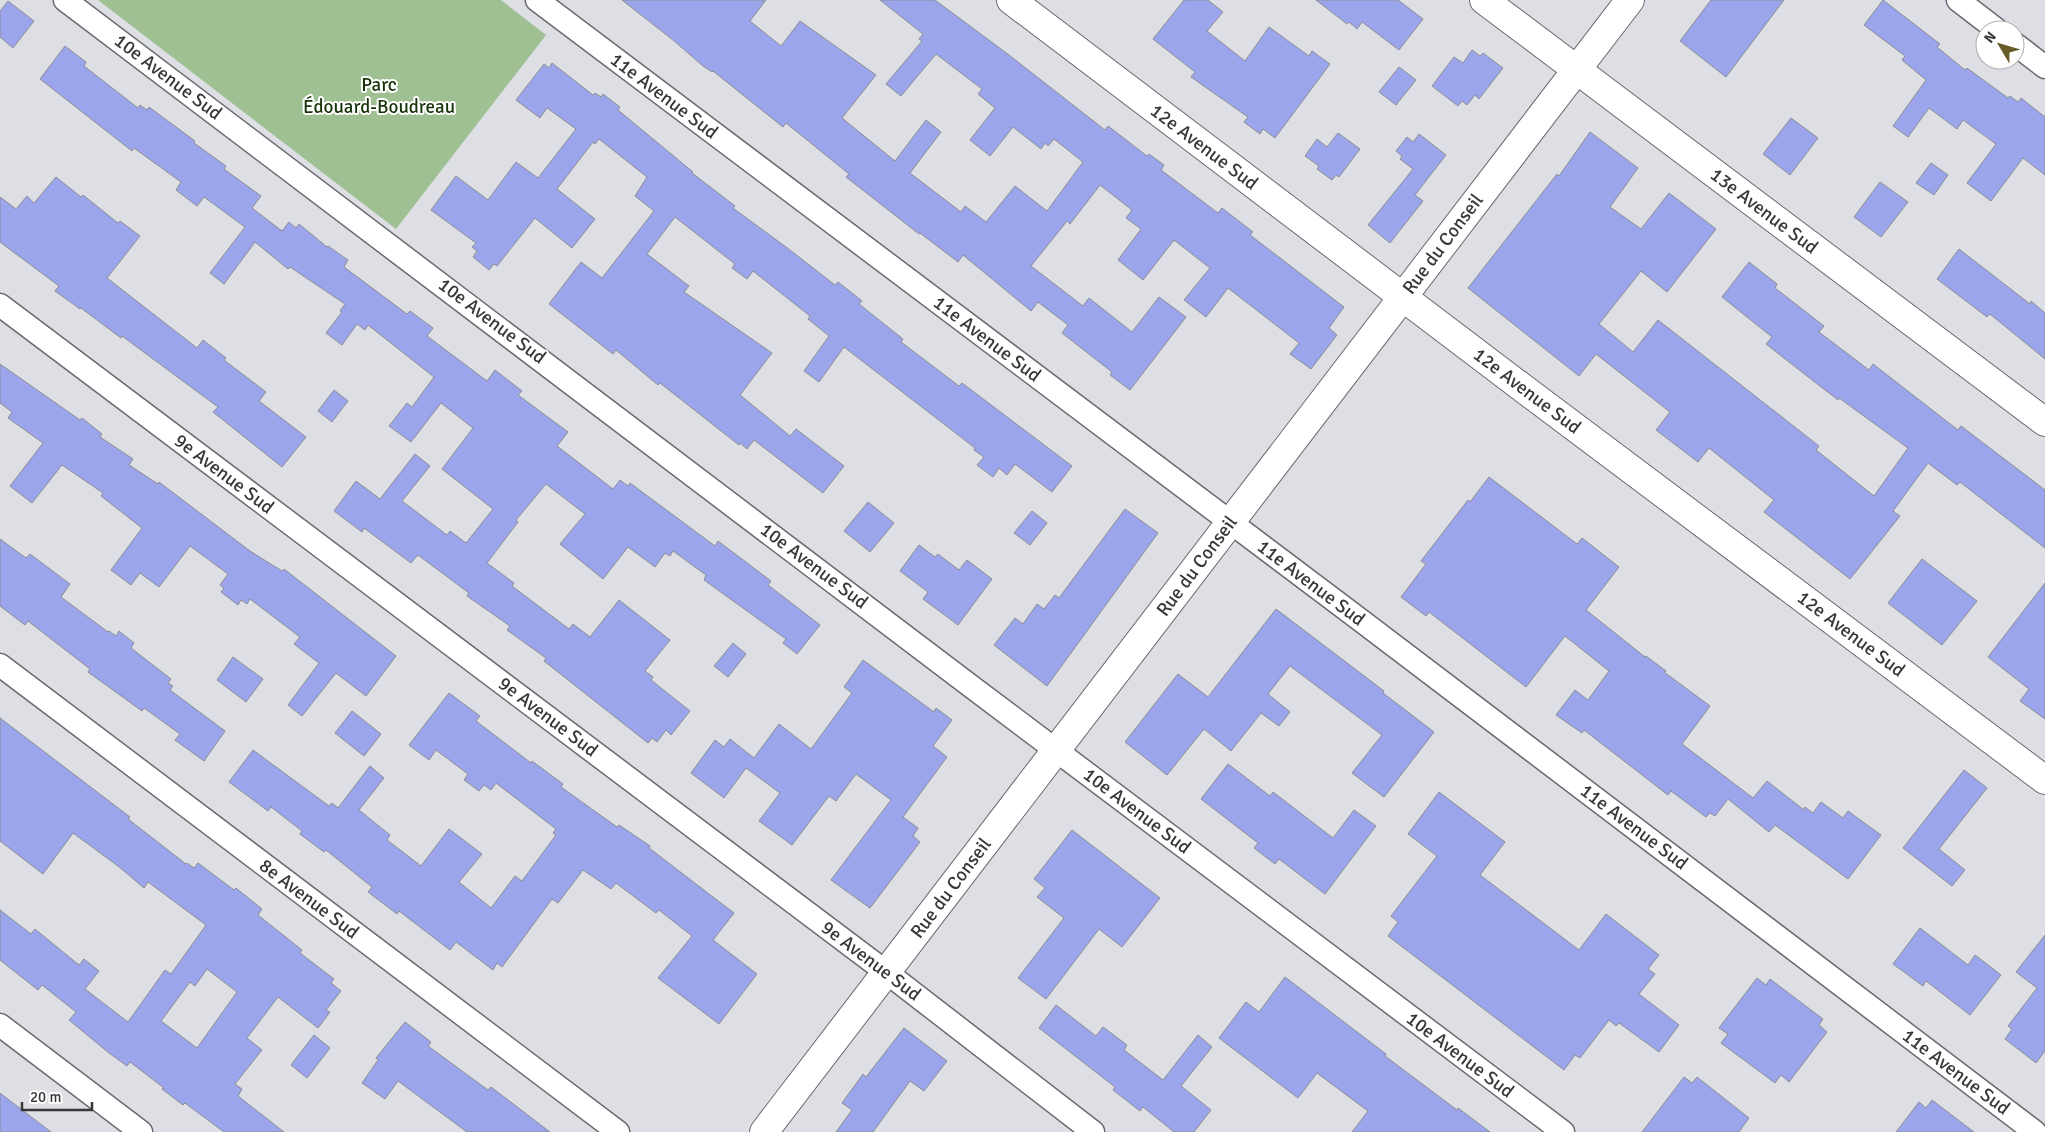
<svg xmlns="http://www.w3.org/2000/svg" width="2045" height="1132" viewBox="0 0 2045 1132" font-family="Signika,sans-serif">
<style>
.green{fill:#9ec092}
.building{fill:#9aa5eb;stroke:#8d8e93;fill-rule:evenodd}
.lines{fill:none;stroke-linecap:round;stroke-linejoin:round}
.minor-casing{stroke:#696a6f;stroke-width:25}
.tertiary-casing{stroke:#696a6f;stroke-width:30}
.secondary-casing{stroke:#696a6f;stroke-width:30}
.minor{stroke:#fff;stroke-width:22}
.tertiary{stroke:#fff;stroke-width:28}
.secondary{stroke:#fff;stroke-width:28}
.labels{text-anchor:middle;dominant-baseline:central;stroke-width:4;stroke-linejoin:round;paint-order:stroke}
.street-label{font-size:19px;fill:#38383a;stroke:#fff}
.park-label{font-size:19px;fill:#163407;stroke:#fff}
</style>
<rect width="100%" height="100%" fill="#dedfe4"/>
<!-- green -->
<polygon class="green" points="98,0 501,0 546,35 396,229"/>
<!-- building -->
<g class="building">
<polygon points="622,0 766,0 750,21 781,46 800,21 876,75 842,118 895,161 926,120 941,132 910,173 961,212 965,206 986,222 1015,186 1047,211 1083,162 1054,139 1048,146 1045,143 1041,149 1013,127 990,156 970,140 995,108 978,94 982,89 936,54 901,96 886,84 922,41 919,39 923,34 880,0 935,0 1009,55 1105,130 1108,126 1147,156 1149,154 1164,165 1161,170 1218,213 1222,208 1253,232 1250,235 1344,307 1329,328 1337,335 1311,369 1290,354 1299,343 1228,288 1206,317 1184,300 1210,268 1174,240 1143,280 1118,260 1141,229 1126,218 1132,210 1100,185 1070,224 1067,221 1031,266 1083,306 1089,298 1132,332 1159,297 1186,317 1130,390 1110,375 1112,372 1062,333 1068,325 1038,302 1031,311 963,255 958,262 920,233 919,234 846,177 849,174 786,123 783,127 713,71 712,72 703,66 673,40"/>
<polygon points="1184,0 1208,0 1223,12 1207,31 1245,61 1269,27 1309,56 1312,51 1330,64 1275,138 1263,129 1260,134 1244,122 1248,117 1191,77 1195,72 1153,39"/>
<polygon points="1316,0 1398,0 1423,19 1399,50 1362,22 1357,29 1349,22 1347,24"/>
<polygon points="1711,0 1784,0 1726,77 1680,41"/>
<polygon points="1883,0 1940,44 1937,47 1965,70 1967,68 2008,98 2010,96 2018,102 2021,98 2045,117 2045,175 2023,158 1991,201 1967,183 1996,144 1963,120 1957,129 1929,108 1908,137 1893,126 1926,80 1902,60 1905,56 1864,25"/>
<polygon points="8,1 34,21 13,48 0,37 0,11"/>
<polygon points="65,46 86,62 84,66 138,108 140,105 147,110 149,107 195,141 194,143 226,166 224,169 261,196 252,208 282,231 289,222 296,228 299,224 327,247 328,246 348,260 344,267 407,314 410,311 433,328 427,336 487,381 495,370 522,391 518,395 568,432 557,446 613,489 620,480 628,486 630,483 715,546 718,541 771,581 768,585 820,625 797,654 783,643 786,639 704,580 706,575 673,551 670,556 665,553 655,567 628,547 603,579 560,544 585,514 546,484 516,520 518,522 487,563 514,583 512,586 569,629 573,624 590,637 619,600 670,640 645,671 653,677 651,680 690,711 671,735 666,730 657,742 652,738 648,743 544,661 546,658 507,630 510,626 467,596 469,593 418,555 411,563 364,528 362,532 334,511 356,481 380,499 415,454 430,466 402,501 447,535 450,531 466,543 493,509 442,469 473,428 441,403 411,442 389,426 407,403 412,407 434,377 368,325 365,330 357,324 342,345 326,333 342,312 340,311 345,304 290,267 288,269 255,242 224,284 210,273 245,227 204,197 197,206 176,190 181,182 134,148 132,151 40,79"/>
<polygon points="1472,50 1480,56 1483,53 1503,68 1479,99 1475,95 1467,105 1462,101 1458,106 1432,86 1454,57 1463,63"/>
<polygon points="552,63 593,95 595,93 601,97 603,94 620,107 618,110 693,172 692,173 735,206 733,208 790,250 835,285 838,282 862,301 859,304 903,339 901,342 959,386 962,383 1072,466 1052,492 1015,464 1007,475 999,468 993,477 977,465 984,457 974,450 975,448 844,347 819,382 804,371 829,336 808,319 810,316 753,271 747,279 732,268 735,264 675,217 647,254 689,286 684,292 772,353 740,395 790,436 796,429 844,466 823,493 754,440 747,449 740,443 739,445 660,383 658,385 616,350 613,354 549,304 581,262 602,278 654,211 635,196 647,177 599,139 595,144 593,142 557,189 595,219 572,248 535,218 497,266 494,264 489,270 473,257 477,251 472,247 476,243 431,210 456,176 488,200 516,162 538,178 576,129 547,108 540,118 516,100 544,64 549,68"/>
<polygon points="1399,67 1416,80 1396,105 1379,92"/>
<polygon points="1791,118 1818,138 1790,175 1763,154"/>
<polygon points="1590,132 1638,168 1610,207 1641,229 1669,193 1716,229 1667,292 1641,271 1599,324 1633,352 1658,320 1819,446 1816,450 1874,496 1908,448 1839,398 1838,400 1807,376 1766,344 1772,337 1722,297 1749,262 1777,284 1775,288 1824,326 1819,332 1869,370 1873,364 1958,430 1961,426 2045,490 2045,548 1960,482 1957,485 1928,463 1893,511 1900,516 1850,579 1764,512 1774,500 1709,448 1698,462 1656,430 1670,412 1596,354 1579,376 1468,288 1557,174 1559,176"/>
<polygon points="1338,133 1360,149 1339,177 1336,175 1332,180 1317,169 1319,166 1305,156 1317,139 1327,147"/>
<polygon points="1419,134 1446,155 1415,195 1423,201 1390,243 1368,225 1413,169 1400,159 1402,156 1396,151 1407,137 1413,142"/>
<polygon points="1931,163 1948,175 1934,195 1916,183"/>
<polygon points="56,177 81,197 83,195 118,223 120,221 140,236 107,278 197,348 203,340 226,358 224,360 266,392 259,401 306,437 282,467 213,412 218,407 122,336 121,338 81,308 80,309 55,291 59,286 0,242 0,197 16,209 27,196 34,203"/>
<polygon points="1880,182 1908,202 1881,237 1854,217"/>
<polygon points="1959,249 2030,304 2031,301 2045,313 2045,359 1990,314 1987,317 1937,279"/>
<polygon points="0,364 80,420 82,418 102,434 100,437 133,459 129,465 158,484 159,482 250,551 282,571 284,569 396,656 366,696 336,673 302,716 288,705 319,663 294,644 300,637 250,599 247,604 241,600 238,605 221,592 224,588 220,585 228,574 190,546 159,587 140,573 131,585 111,570 142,528 101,496 103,493 62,465 32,503 10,486 43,443 8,418 12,412 0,403"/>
<polygon points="334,390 348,401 332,422 318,411"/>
<polygon points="1489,477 1577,544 1582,538 1619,567 1586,610 1645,657 1646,656 1666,671 1664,672 1710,706 1682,744 1753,798 1767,781 1804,810 1805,807 1813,813 1821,802 1843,818 1848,811 1881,835 1848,879 1775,825 1769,832 1728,799 1715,816 1710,813 1706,817 1671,791 1668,795 1584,730 1582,733 1556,715 1575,690 1588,700 1609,671 1565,636 1526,687 1429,612 1426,616 1401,597 1426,564 1421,561 1468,500 1470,502"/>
<polygon points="868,502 894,523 870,552 844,531"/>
<polygon points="1125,509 1158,533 1047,686 994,645 1015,618 1023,624 1037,604 1044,609 1055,595 1059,598"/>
<polygon points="1032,511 1047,523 1030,545 1014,533"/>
<polygon points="0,539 26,558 30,554 70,584 61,597 108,632 109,631 116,636 119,631 134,643 131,648 171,679 168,683 173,686 170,690 225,731 204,761 175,740 180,734 144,708 142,711 88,672 90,669 28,621 25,625 0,606"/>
<polygon points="919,545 935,557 938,554 959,570 967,560 992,579 958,625 923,599 928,592 900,571"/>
<polygon points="1922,559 1977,601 1942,645 1888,603"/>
<polygon points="2045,583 2045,719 2020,701 2029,689 1988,657"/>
<polygon points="1276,609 1384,691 1383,693 1434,732 1384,797 1352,773 1382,735 1290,666 1268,694 1290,712 1279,726 1261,713 1231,751 1204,729 1167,775 1125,742 1178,674 1208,697"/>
<polygon points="733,643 746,654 728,677 714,666"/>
<polygon points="233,657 263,679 246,702 217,680"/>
<polygon points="863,660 934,712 936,708 952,720 933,746 947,757 903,817 918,828 913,836 920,842 870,908 831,880 891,800 856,774 836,801 829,796 792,845 759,821 780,793 746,768 724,798 691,773 715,740 724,747 730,739 754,758 779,724 811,749 852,693 844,687"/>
<polygon points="449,693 480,716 476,721 531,763 532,761 563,784 561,787 617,827 619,825 650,846 649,848 734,913 713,940 757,974 719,1024 658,978 692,936 659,910 656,913 616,883 611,889 583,870 558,903 552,899 502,967 497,963 493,970 456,942 450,950 399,911 397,914 368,892 372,887 326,850 324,852 300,834 302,831 271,807 268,811 229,782 253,750 329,806 332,803 338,808 370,766 384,778 359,810 390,835 387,840 421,866 449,829 482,854 459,882 491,908 515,876 522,881 556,835 553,833 556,829 496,783 491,790 484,785 479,791 464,780 468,774 436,750 429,760 409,745"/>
<polygon points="352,711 381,734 364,756 335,733"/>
<path d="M0 718 130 817 128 819 186 864 187 863 194 868 198 863 234 890 236 888 262 909 258 915 302 950 300 953 334 979 331 983 341 991 326 1010 330 1012 318 1028 278 997 247 1038 262 1050 235 1084 242 1089 238 1096 284 1132H224L185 1103 183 1105 162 1089 164 1088 130 1062 127 1066 109 1053 69 1020 76 1012 42 985 38 990 0 960V910L31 934 35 929 79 965 84 959 99 971 85 989 128 1022 165 970 171 974 206 925 148 882 144 888 118 866 73 833 43 874 0 841ZM207 969 237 992 197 1048 161 1021 190 982 195 986Z"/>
<polygon points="1228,764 1270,796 1273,792 1333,838 1354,810 1376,826 1325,894 1279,859 1275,864 1254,848 1258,843 1201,799"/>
<polygon points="1964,770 1987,788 1939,849 1965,870 1952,886 1903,848"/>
<polygon points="1439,792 1505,842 1480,875 1579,950 1606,914 1659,955 1648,969 1655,974 1639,994 1679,1025 1659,1052 1619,1023 1616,1026 1609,1020 1580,1058 1575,1055 1564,1070 1388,936 1398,922 1391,916 1437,856 1408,834"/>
<polygon points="1072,830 1160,898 1122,947 1099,929 1046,999 1018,978 1064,918 1037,897 1045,888 1034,879"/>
<polygon points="1920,928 1968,965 1975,955 2001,975 1970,1015 1926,981 1923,986 1893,964"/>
<polygon points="2045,935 2045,1051 2036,1063 2005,1039 2012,1029 2008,1026 2037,988 2016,972"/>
<polygon points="1285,977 1386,1054 1385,1056 1457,1110 1458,1108 1490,1132 1352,1132 1368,1111 1317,1073 1298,1098 1219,1038 1246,1002 1259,1012"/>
<polygon points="1757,978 1766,985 1770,979 1823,1019 1819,1025 1827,1032 1789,1082 1781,1075 1775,1083 1721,1043 1728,1034 1719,1028"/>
<polygon points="1056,1005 1096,1036 1103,1027 1127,1045 1124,1050 1163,1080 1198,1035 1212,1047 1181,1086 1211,1110 1194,1132 1174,1132 1143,1107 1140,1111 1113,1090 1115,1087 1039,1028"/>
<polygon points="405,1022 431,1042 428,1046 488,1090 491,1087 550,1132 467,1132 398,1081 385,1099 362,1083 378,1060 376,1058"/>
<polygon points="904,1028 947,1061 924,1091 910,1081 873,1132 836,1132 852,1110 842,1103 863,1074 866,1077"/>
<polygon points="314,1035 330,1048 307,1078 291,1065"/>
<polygon points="1684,1077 1692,1083 1697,1077 1749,1118 1739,1132 1642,1132"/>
<polygon points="0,1093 51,1132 0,1132"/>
<polygon points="1932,1100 1974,1132 1896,1132 1919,1102 1926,1108"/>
</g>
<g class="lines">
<!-- minor casing -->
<g class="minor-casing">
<g id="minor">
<path d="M65 0C566 376 1061 758 1563 1132"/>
<polyline points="537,0 1359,619 2035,1132"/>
<polyline points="1958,0 1997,30"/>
<polyline points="2015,44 2045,67"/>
<polyline points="0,305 886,972 1093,1132"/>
<polyline points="0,665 618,1132"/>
<polyline points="0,1025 141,1132"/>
</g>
</g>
<!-- tertiary casing -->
<g class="tertiary-casing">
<polyline id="tertiary" points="764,1132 1630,0"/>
</g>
<!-- secondary casing -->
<g class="secondary-casing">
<g id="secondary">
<polyline points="1011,0 1532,395 2045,780"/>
<polyline points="1484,0 2045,422"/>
</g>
</g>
<!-- minor -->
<use href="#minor" class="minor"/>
<!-- tertiary -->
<use href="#tertiary" class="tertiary"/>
<!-- secondary -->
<use href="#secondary" class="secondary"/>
</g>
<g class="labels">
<!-- street labels -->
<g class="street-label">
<text transform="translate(168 77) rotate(37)">10e Avenue Sud</text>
<text transform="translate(664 96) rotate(37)">11e Avenue Sud</text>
<text transform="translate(1204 147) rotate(37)">12e Avenue Sud</text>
<text transform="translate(1764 211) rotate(37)">13e Avenue Sud</text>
<text transform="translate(1443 244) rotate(-53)">Rue du Conseil</text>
<text transform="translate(492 321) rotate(37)">10e Avenue Sud</text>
<text transform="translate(987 339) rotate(37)">11e Avenue Sud</text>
<text transform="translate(1527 391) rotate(37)">12e Avenue Sud</text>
<text transform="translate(224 474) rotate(37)">9e Avenue Sud</text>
<text transform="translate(814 566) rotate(37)">10e Avenue Sud</text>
<text transform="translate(1197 566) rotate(-53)">Rue du Conseil</text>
<text transform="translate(1311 583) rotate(37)">11e Avenue Sud</text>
<text transform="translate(1851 634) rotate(37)">12e Avenue Sud</text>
<text transform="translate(548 717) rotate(37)">9e Avenue Sud</text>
<text transform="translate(1137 811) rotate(37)">10e Avenue Sud</text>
<text transform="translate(1634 827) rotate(37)">11e Avenue Sud</text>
<text transform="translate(951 888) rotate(-53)">Rue du Conseil</text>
<text transform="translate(309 899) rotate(37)">8e Avenue Sud</text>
<text transform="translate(871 961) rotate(37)">9e Avenue Sud</text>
<text transform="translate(1460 1055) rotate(37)">10e Avenue Sud</text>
<text transform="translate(1956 1072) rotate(37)">11e Avenue Sud</text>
</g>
<!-- park labels -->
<g class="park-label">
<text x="379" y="85">Parc<tspan x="379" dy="22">Édouard-Boudreau</tspan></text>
</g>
</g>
<!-- north arrow -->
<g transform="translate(2000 45) rotate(308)"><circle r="24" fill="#ffffff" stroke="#afafb0"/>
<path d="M0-4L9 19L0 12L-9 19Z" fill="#675b28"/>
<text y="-8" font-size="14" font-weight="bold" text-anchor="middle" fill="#38383a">N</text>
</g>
<!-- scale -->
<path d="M22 1102v8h70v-8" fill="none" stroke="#38383a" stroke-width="2.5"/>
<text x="30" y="1102" font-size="15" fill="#38383a" stroke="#ffffff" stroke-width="4" paint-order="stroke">20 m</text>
</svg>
